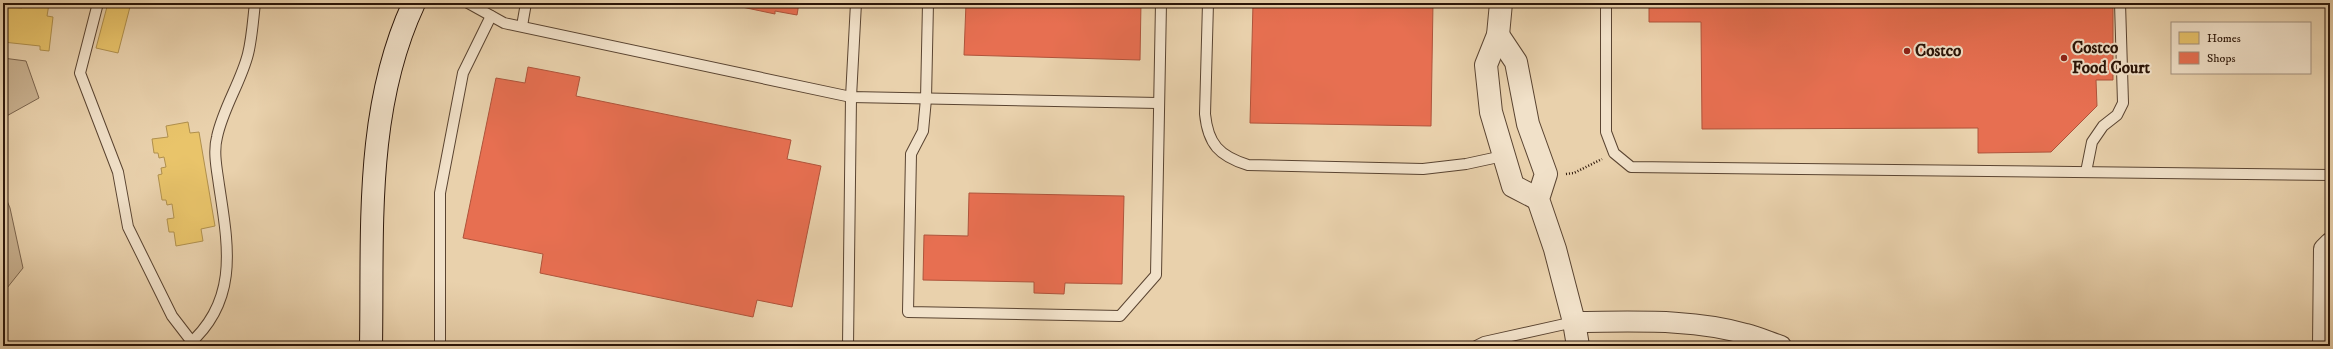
<svg xmlns="http://www.w3.org/2000/svg" width="2333" height="349" viewBox="0 0 2333 349" font-family="'IM FELL DW Pica',serif">
<style>
.green{fill:#c9b190;stroke:#7a634c}
.homes{fill:#e9c46a;stroke:#b0904d}
.shops{fill:#e76f51;stroke:#af543b}
.lines{fill:none;stroke-linecap:round;stroke-linejoin:round}
.service-casing{stroke:#5a4431;stroke-width:12}
.minor-casing{stroke:#5a4431;stroke-width:22}
.tertiary-casing{stroke:#5a4431;stroke-width:24}
.secondary-casing{stroke:#2b1508;stroke-width:24}
.path{stroke:#2b1508;stroke-width:2.5;stroke-dasharray:1 2;stroke-linecap:butt}
.service{stroke:#f1e1c9;stroke-width:10}
.minor{stroke:#f1e1c9;stroke-width:20}
.tertiary{stroke:#f1e1c9;stroke-width:22}
.secondary{stroke:#f1e1c9;stroke-width:22}
.poi-dot{fill:#8f2418;stroke:#f1e1c9;stroke-width:1.5}
.labels{text-anchor:middle;dominant-baseline:central;stroke-width:4;stroke-linejoin:round;paint-order:stroke}
.poi-label{font-size:17px;font-weight:bold;fill:#2b1508;stroke:#f1e1c9;text-anchor:start}
</style>
<rect width="100%" height="100%" fill="#e9d1ac"/>
<filter id="stains"><feTurbulence type="fractalNoise" baseFrequency=".005" numOctaves="4"/><feColorMatrix values="0 0 0 0 .2 0 0 0 0 .09 0 0 0 0 .02 0 0 0 .5 -.17"/></filter>
<radialGradient id="worn" r=".72"><stop offset=".6" stop-color="#630" stop-opacity="0"/><stop offset="1" stop-color="#630" stop-opacity=".3"/></radialGradient>
<!-- green -->
<g class="green">
<polygon points="3,58 26,61 39,98 3,118"/>
<polygon points="3,191 10,208 23,268 3,293"/>
</g>
<!-- homes -->
<g class="homes">
<polygon points="23,3 49,4 47,16 53,17 49,51 40,50 40,46 3,42 3,6 22,8"/>
<polygon points="108,3 131,3 118,53 96,48"/>
<polygon points="188,122 190,133 199,132 215,226 201,229 203,241 176,246 174,232 169,232 167,219 174,218 172,204 167,205 166,200 162,200 158,175 162,174 161,168 166,167 164,157 159,158 158,153 154,153 152,139 168,137 166,126"/>
</g>
<!-- shops -->
<g class="shops">
<polygon points="723,3 799,3 797,15 775,11 775,14"/>
<polygon points="966,3 1141,3 1140,60 964,55"/>
<polygon points="1253,3 1433,3 1431,126 1250,123"/>
<polygon points="1649,3 2113,3 2113,80 2096,80 2097,106 2051,152 1978,153 1978,128 1702,129 1701,22 1649,22"/>
<polygon points="528,67 580,77 576,96 791,140 787,159 821,166 792,307 757,300 753,317 540,273 543,254 463,238 496,78 525,83"/>
<polygon points="969,193 1124,196 1122,284 1065,283 1064,294 1034,293 1034,282 923,280 924,235 968,236"/>
</g>
<g class="lines">
<!-- service casing -->
<g class="service-casing">
<g id="service">
<polyline points="98,3 80,73 118,172 128,227 172,316 192,342"/>
<polyline points="468,3 504,23 851,97 1158,103"/>
<polyline points="928,3 926,99 923,131 911,154 908,312 1120,316 1156,275 1161,3"/>
<path d="M1208 3 1205 114C1208 144 1219 156 1248 165L1423 169 1466 164 1503 156"/>
<polyline points="1606,3 1606,132 1614,153 1631,167 2330,175"/>
<polyline points="522,26 526,3"/>
<polyline points="2086,172 2092,142 2103,126 2117,115 2123,103 2120,3"/>
<path d="M187 346C240 301 228 245 219 185 217 170 213 152 217 137 223 108 241 82 248 54 252 38 253 20 255 3"/>
<polyline points="440,346 440,193 463,73 491,16"/>
<polyline points="848,346 851,97 856,3"/>
<polyline points="1476,346 1484,342 1574,322"/>
</g>
</g>
<!-- minor casing -->
<g class="minor-casing">
<g id="minor">
<path d="M1574 322C1631 322 1691 318 1746 334 1758 337 1769 342 1781 346"/>
<polyline points="2323,346 2324,249 2330,243"/>
</g>
</g>
<!-- tertiary casing -->
<g class="tertiary-casing">
<g id="tertiary">
<polyline points="1501,3 1498,35 1486,65 1491,112 1513,186 1538,199"/>
<polyline points="1498,35 1516,62 1528,124 1546,174 1538,199 1555,249 1574,322 1578,346"/>
</g>
</g>
<!-- secondary casing -->
<g class="secondary-casing">
<path id="secondary" d="M371 346C373 231 364 110 414 3"/>
</g>
<!-- path -->
<polyline class="path" points="1566,174 1574,173 1602,159"/>
<!-- service -->
<use href="#service" class="service"/>
<!-- minor -->
<use href="#minor" class="minor"/>
<!-- tertiary -->
<use href="#tertiary" class="tertiary"/>
<!-- secondary -->
<use href="#secondary" class="secondary"/>
</g>
<!-- markers -->
<g class="poi-dot">
<circle cx="1907" cy="51" r="4"/>
<circle cx="2064" cy="58" r="4"/>
</g>
<g class="labels">
<!-- poi labels -->
<g class="poi-label">
<text x="2072" y="48">Costco<tspan x="2072" dy="20">Food Court</tspan></text>
<text x="1915" y="51">Costco</text>
</g>
</g>
<!-- margin -->
<rect width="2333" height="349" fill="none" stroke="#e9d1ac" stroke-width="16"/>
<rect x="4" y="4" width="2325" height="341" fill="none" stroke="#2b1508" stroke-width="2"/>
<rect x="8" y="8" width="2317" height="333" fill="none" stroke="#2b1508"/>
<!-- legend -->
<rect x="2171" y="22" width="140" height="52" fill="#f1e1c9" stroke="#a28f7c"/>
<rect x="2179" y="32" width="20" height="12" fill="#e9c46a" stroke="#a28f7c"/>
<text x="2207" y="42" font-size="12" fill="#2b1508">Homes</text>
<rect x="2179" y="52" width="20" height="12" fill="#e76f51" stroke="#a28f7c"/>
<text x="2207" y="62" font-size="12" fill="#2b1508">Shops</text>
<rect width="100%" height="100%" filter="url(#stains)"/>
<rect width="100%" height="100%" fill="url(#worn)"/>
</svg>
